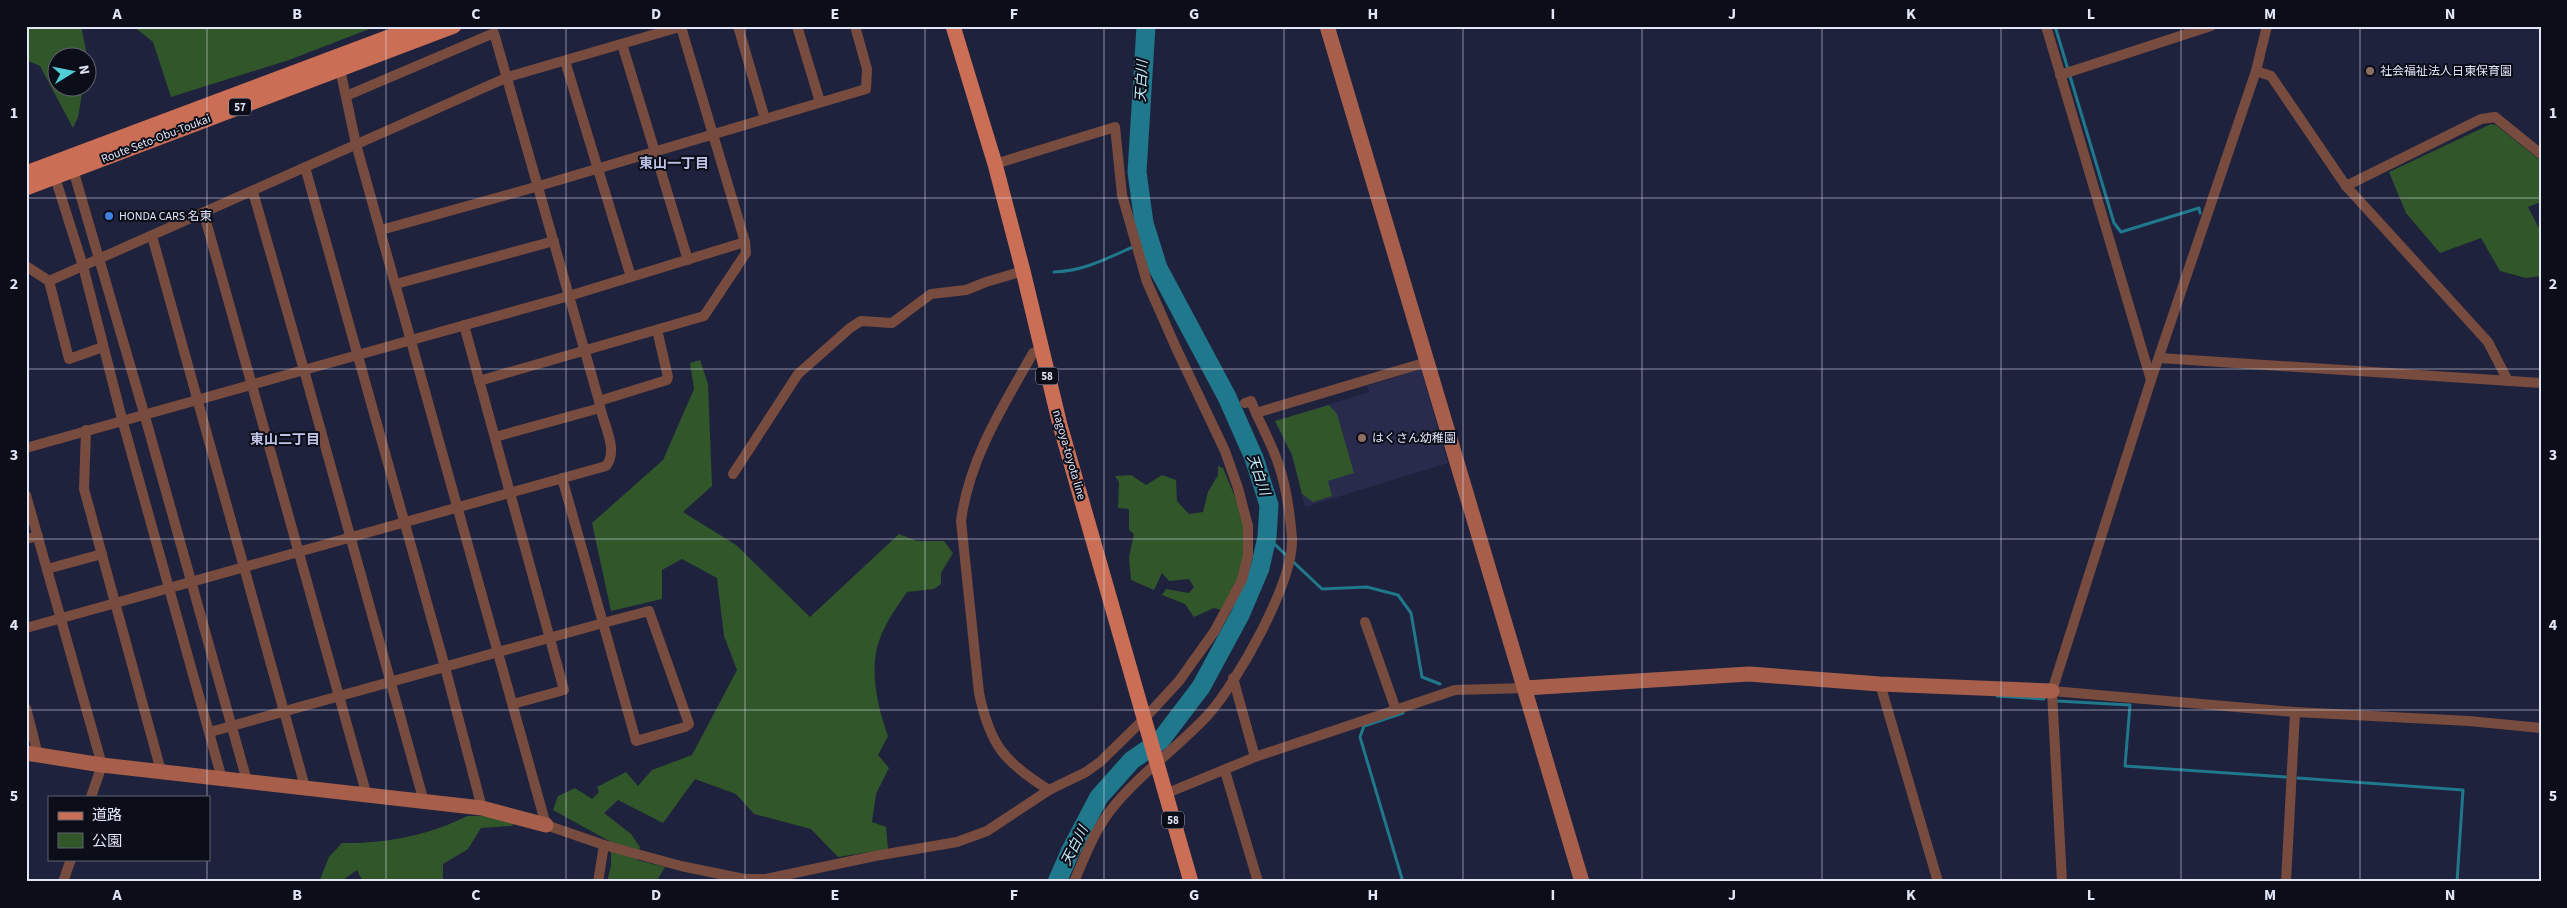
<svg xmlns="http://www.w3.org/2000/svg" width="2567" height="908" viewBox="0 0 2567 908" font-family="'Source Sans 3','Noto Sans JP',sans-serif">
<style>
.built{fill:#282b4b}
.green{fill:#30562a}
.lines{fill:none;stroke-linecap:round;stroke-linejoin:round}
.stream{stroke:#1f788b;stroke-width:3}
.river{stroke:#1f788b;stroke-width:19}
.street{stroke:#784b3f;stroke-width:10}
.secondary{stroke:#a75f4b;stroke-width:15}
.primary{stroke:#ca6e55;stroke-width:15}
.grid{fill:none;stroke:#e2e5f6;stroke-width:1;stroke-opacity:0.55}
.education-dot{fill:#8d6e63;stroke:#0b0d18;stroke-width:2}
.shop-dot{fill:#3f7fe0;stroke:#0b0d18;stroke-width:2}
.labels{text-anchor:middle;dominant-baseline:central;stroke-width:4;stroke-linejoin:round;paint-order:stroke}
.shield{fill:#0b0d18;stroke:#a2a4b3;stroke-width:1}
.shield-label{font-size:11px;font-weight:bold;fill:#e2e5f6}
.poi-label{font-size:12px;fill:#e2e5f6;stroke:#0b0d18;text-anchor:start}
.street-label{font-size:12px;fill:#e2e5f6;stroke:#0b0d18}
.water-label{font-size:14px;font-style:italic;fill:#c2ecf7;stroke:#0b0d18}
.neighbourhood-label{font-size:14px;font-weight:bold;fill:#bec4e6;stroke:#0b0d18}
.neatline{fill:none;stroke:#e2e5f6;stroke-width:2}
.grid-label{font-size:16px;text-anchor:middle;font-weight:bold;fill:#e2e5f6}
</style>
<rect width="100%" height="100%" fill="#1f223c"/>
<!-- built -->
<polygon class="built" points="1421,369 1448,463 1305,507 1292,455 1275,421 1369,392 1367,386"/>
<!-- green -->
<g class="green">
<polygon points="26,26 81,26 88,60 88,63 88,58 58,58 58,88 83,88 78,117 73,128 40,66 26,60"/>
<polygon points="133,26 377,26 289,60 171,97 153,42"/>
<polygon points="2491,124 2496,125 2541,161 2541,202 2528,207 2541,232 2541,276 2526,278 2500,271 2481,238 2440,253 2406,213 2389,172"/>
<path d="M700 360 708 384 712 486 683 512 736 545 810 617 899 534 917 541H944L953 553 941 573V584L934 589 907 592C899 604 890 616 884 629 867 662 876 702 888 736L878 755 889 768 876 794 872 822 886 827 888 849 838 857 811 829 754 814 736 794 695 779 663 823 618 800 604 813 631 834 640 847 637 860 665 867 656 882H607L611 866V842L553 810 558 796 575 788 592 799 599 792 597 787 626 772 638 786 652 770 692 755 737 670 724 636 717 578 682 559 662 570V599L611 611 592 523 663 460 694 389 690 363Z"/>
<polygon points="1329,405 1337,414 1354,473 1328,481 1332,496 1313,502 1302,494 1292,455 1275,421"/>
<polygon points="1218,466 1223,468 1240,509 1245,528 1243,572 1225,611 1214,608 1194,617 1185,604 1162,595 1166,589 1189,593 1194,587 1189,579 1169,581 1162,573 1154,590 1131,580 1129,557 1134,534 1129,530 1129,509 1118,508 1119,482 1115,476 1131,475 1146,485 1162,475 1176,480 1177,501 1189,514 1203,512 1208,492 1218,475"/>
<path d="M467 816H487L517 822 511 826 481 828 468 849 443 864V882H363L357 870 340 882H319L329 857 342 843C383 844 431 835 467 816Z"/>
</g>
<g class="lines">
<!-- stream -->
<g class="stream">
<polyline points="2055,26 2114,223 2121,232 2199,208 2200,213"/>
<path d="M1054 272C1090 271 1117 252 1150 240"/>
<polyline points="1267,537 1322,589 1367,587 1398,595 1411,613 1422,677 1440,684"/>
<polyline points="1997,696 2044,699"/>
<polyline points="2057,701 2130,705 2125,766 2286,777"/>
<polyline points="2298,778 2463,790 2457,882"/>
<polyline points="1403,882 1360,737 1364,726 1403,713"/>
</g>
<!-- river -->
<polyline class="river" points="1057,882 1070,852 1099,797 1132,760 1160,741 1201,687 1240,615 1260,568 1267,537 1269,505 1254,458 1227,397 1158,268 1144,223 1137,172 1146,26"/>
<!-- street -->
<g class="street">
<polyline points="738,26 765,119"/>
<polyline points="797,26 820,102"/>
<polyline points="2046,26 2151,380"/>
<polyline points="622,44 688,260"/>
<polyline points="565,61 631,277"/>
<polyline points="340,69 356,144 546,825 604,845 681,866 744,879 766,879 875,856 957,842 987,831 1049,790 1086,772 1100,762 1144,719 1179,681 1214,632 1242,580 1248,555 1248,526 1238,488 1225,451 1177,350 1147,282 1122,195 1115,127 995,164"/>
<polyline points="2256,71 2271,76 2346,186 2488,342 2508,381"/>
<polyline points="2060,75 2211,26"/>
<polyline points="72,166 144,413 247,781"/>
<polyline points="305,167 445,667 482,808"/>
<polyline points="53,171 83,266 122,419 222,779"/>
<polyline points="2346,186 2481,119 2495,117 2541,154"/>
<polyline points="204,214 365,789 365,794"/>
<polyline points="381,230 539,186 866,89 867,69 855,26"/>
<polyline points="152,236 305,787"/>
<polyline points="26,266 49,281 69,359 103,347"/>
<polyline points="49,281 508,77 683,26"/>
<polyline points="396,284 554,241"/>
<polyline points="464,325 564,690 513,704"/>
<path d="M1041 350 1033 353C1003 406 969 459 961 521L979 693C990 745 1004 762 1049 790"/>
<polyline points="2160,358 2541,383"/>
<polyline points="479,381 704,316 746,253 745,242 681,27"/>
<polyline points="599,401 667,380 668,377 657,330"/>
<polyline points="1256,413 1427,362"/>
<polyline points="86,430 84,489 161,771"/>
<polyline points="495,437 600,408"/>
<polyline points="26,448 304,370 253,192"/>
<polyline points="733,474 798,374 850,328 861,321 892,323 931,294 966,290 986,282 1023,271"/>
<polyline points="26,495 102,765 91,797"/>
<polyline points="26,539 38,536"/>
<polyline points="47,569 102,554"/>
<polygon points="649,611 689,724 685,727 636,741 603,623"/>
<polyline points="1365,622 1396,710"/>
<path d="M26 628 606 466C620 449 601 421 599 401L494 33 346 96"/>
<polyline points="1233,678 1255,757"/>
<polyline points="1880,684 1938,882"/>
<polyline points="2052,691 2295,712 2469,721 2541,728"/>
<polyline points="26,708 38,755"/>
<polyline points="210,732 603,623 562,478"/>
<polyline points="1225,771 1258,882"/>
<polyline points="1165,794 1255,757 1455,690 1525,688"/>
<polyline points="424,802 304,370 569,296 745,242"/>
<polyline points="63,882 71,859"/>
<polyline points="598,882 604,845"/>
<path d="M1074 882C1084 858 1094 832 1110 811 1138 775 1176 749 1207 716 1237 683 1294 582 1292 538 1290 514 1286 485 1278 463 1271 442 1259 422 1251 401L1245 403"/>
<polyline points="2062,882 2052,691 2151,380 2256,71 2267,26"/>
<polyline points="2286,882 2295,712"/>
</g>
<!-- secondary -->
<g class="secondary">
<polyline points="1327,26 1582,882"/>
<polyline points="1525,688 1749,674 1880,684 2052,691"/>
<polyline points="26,753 102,765 482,808 546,825"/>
</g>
<!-- primary -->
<g class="primary">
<polyline points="953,26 995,164 1023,271 1060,425 1191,882"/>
<polyline points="26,173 418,26"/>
<polyline points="26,188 454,26"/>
</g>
</g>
<!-- grid -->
<path class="grid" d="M207 26V797M386 26V882M566 26V882M745 26V882M925 26V882M1104 26V882M1284 26V882M1463 26V882M1642 26V882M1822 26V882M2001 26V882M2181 26V882M2360 26V882M26 198H2541M26 369H2541M26 539H2541M26 710H2541M207 859V882"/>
<!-- markers -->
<g class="education-dot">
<circle cx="2370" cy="71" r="5"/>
<circle cx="1362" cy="438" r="5"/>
</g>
<circle class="shop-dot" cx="109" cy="216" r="5"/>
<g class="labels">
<!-- shield labels -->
<g class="shield">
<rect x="229" y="98.5" width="22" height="17" rx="4"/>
<rect x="1036" y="367.5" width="22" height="17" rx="4"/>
<rect x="1162" y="811.5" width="22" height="17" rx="4"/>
</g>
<g class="shield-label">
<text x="240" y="107">57</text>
<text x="1047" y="376">58</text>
<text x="1173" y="820">58</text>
</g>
<!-- poi labels -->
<g class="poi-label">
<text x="2380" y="71">社会福祉法人日東保育園</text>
<text x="119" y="216">HONDA CARS 名東</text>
<text x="1372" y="438">はくさん幼稚園</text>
</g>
<!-- street labels -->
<g class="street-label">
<text transform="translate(156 139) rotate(-21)">Route Seto-Obu-Toukai</text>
<text transform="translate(1069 455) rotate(74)">nagoya-toyota line</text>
</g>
<!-- water labels -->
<g class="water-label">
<text transform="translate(1142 81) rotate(-87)">天白川</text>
<text transform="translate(1258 475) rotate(71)">天白川</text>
<text transform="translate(1075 846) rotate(-63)">天白川</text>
</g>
<!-- neighbourhood labels -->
<g class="neighbourhood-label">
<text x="674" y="164">東山一丁目</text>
<text x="285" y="440">東山二丁目</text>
</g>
</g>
<!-- border -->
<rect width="2567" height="908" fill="none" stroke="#0b0d18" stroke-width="55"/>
<!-- legend -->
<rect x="48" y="796" width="162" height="65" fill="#0b0d18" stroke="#616371"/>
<rect x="58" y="812" width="25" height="8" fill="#ca6e55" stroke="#616371"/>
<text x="92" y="820" font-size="15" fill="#e2e5f6">道路</text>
<rect x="58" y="833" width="25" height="15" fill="#30562a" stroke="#616371"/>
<text x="92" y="846" font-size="15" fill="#e2e5f6">公園</text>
<!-- north arrow -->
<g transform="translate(72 72) rotate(80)"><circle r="24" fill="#0b0d18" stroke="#616371"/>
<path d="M0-4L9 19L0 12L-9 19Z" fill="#52ccd5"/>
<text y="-8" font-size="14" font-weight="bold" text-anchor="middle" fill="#e2e5f6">N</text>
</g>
<rect x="28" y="28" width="2512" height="852" class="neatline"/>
<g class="grid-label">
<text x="117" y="19">A</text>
<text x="297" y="19">B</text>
<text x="476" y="19">C</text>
<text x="656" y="19">D</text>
<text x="835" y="19">E</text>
<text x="1014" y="19">F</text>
<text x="1194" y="19">G</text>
<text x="1373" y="19">H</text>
<text x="1553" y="19">I</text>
<text x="1732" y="19">J</text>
<text x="1911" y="19">K</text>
<text x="2091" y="19">L</text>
<text x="2270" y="19">M</text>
<text x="2450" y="19">N</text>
<text x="14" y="118">1</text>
<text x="2553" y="118">1</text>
<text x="14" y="289">2</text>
<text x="2553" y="289">2</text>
<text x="14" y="460">3</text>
<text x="2553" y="460">3</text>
<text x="14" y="630">4</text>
<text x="2553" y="630">4</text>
<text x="14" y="801">5</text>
<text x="2553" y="801">5</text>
<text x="117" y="900">A</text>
<text x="297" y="900">B</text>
<text x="476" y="900">C</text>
<text x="656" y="900">D</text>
<text x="835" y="900">E</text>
<text x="1014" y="900">F</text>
<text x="1194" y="900">G</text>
<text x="1373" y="900">H</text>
<text x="1553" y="900">I</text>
<text x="1732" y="900">J</text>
<text x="1911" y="900">K</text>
<text x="2091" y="900">L</text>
<text x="2270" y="900">M</text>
<text x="2450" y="900">N</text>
</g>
</svg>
